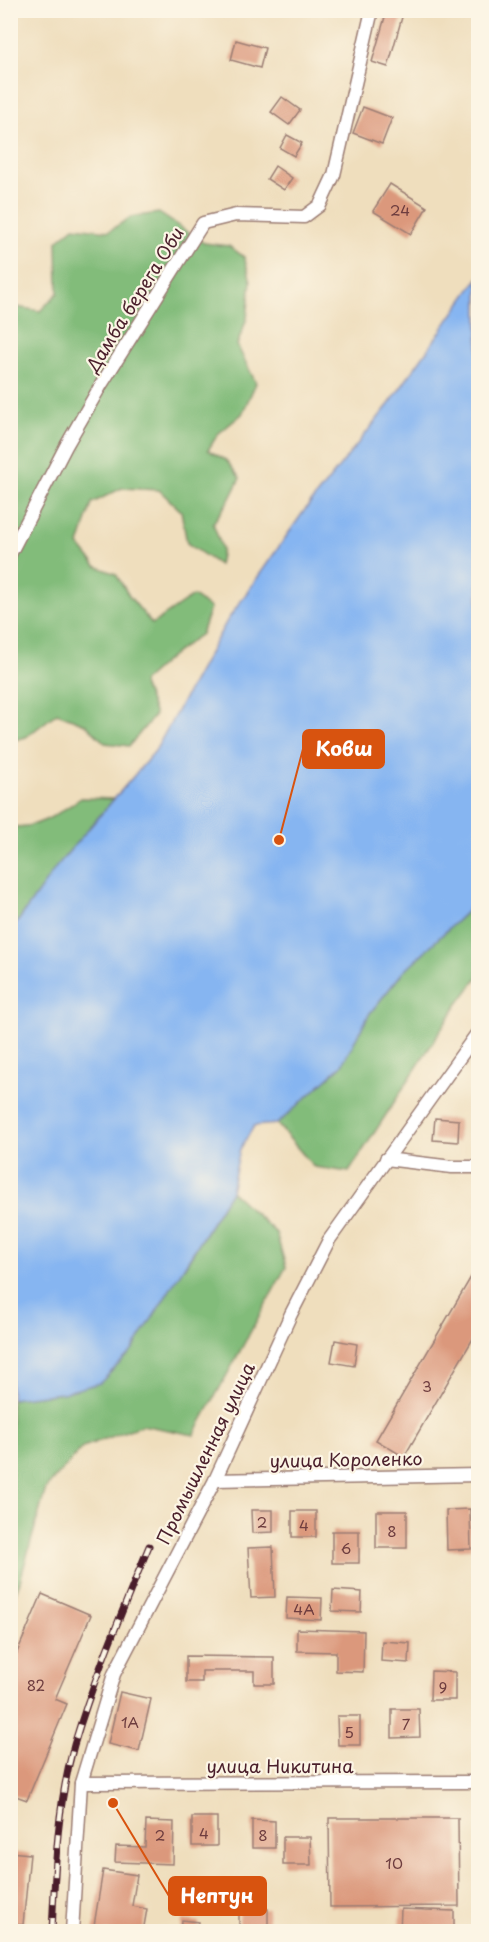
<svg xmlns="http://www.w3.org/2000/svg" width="489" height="1942" viewBox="0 0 489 1942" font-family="'Playpen Sans',sans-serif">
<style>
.forest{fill:#82bc7a;stroke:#666e52;stroke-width:1.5}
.water{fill:#86b5f1;stroke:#686a8e;stroke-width:1.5}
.building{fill:#db987c}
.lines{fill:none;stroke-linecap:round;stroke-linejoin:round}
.minor-casing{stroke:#9c7e74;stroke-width:15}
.minor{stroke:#fff;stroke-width:12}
.rail-casing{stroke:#4a1f2b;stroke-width:7}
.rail{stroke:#fcf5e5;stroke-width:4.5;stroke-dasharray:14;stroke-linecap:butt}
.labels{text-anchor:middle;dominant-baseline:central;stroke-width:4.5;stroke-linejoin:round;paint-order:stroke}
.number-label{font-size:15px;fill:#6e3d3f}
.street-label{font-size:18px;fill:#4a1f2b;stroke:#fcf5e5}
.leader{fill:none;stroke:#d8530f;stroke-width:2}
.callout-dot{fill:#d8530f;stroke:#fcf5e5;stroke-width:2}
.callout{fill:#d8530f;stroke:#d8530f;stroke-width:2}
.callout-label{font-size:20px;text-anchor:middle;font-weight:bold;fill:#fff}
</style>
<rect width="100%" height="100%" fill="#fcf5e5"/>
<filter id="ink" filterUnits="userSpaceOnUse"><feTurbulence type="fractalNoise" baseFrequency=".0167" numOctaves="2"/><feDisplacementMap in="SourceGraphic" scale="12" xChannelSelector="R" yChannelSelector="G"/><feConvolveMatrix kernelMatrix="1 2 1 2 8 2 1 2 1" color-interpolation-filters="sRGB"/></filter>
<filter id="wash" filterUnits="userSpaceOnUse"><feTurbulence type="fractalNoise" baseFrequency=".008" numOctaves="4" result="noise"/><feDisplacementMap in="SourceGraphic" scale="24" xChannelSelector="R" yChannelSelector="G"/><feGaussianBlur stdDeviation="1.35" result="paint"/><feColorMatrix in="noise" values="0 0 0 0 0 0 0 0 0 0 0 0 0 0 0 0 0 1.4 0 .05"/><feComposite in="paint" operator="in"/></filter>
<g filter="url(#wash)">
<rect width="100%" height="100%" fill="#efdebd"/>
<!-- forest -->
<g class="forest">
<polygon points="159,213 204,243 229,246 244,257 251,281 247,318 237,345 256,383 242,414 218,434 208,450 226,460 240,478 229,500 213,523 222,549 219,565 187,543 181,511 159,490 122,488 92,503 79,545 96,566 116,574 129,596 152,624 193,596 210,608 201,634 170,657 142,682 155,715 129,746 105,743 85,724 57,713 26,737 11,741 10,306 40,311 58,293 57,241 74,227 109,231 131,217"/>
<path d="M81 798 114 799 63 859 11 931V827C40 828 57 814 81 798Z"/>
<polygon points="478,892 478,977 457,1005 349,1172 314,1167 277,1124 341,1066 370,1013 403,972 467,911"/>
<polygon points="231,1191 276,1233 286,1267 194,1435 142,1425 83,1447 46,1488 20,1581 11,1604 11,1399 63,1393 184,1268"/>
</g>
<!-- water -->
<polygon class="water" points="478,278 478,892 467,911 403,972 370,1013 341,1066 277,1124 254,1126 240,1149 231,1191 132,1351 100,1383 63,1393 11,1399 11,931 56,867 155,751 227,621 304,511 390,403"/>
<g id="blocks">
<!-- building -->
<g class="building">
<polygon points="387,10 404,10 388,67 372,62"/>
<polygon points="461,10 478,10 478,18 477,21"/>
<polygon points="236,40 265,48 260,68 231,60"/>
<polygon points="282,97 300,110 289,125 271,112"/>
<polygon points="363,107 392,118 382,144 353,133"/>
<polygon points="287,135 302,143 294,156 280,148"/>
<polygon points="275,166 292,178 284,190 267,179"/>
<polygon points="390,184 427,207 411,234 373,211"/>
<polygon points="435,1118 459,1120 458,1142 433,1140"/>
<polygon points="478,1265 478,1330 404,1457 376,1440"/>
<polygon points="335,1340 357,1344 354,1366 331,1362"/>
<polygon points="470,1509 471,1549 447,1550 446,1510"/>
<polygon points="251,1510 273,1510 273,1532 252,1533"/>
<rect x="292" y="1511" width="24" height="26"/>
<rect x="376" y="1511" width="31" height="37"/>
<rect x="332" y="1531" width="27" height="32"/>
<polygon points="273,1547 275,1597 251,1598 248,1548"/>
<polygon points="333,1590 362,1592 361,1612 332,1611"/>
<polygon points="42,1594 91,1615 55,1699 67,1704 27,1800 10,1794 10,1669"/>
<polygon points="287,1597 322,1598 321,1620 286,1618"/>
<polygon points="297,1629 364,1631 363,1672 336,1671 336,1652 297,1651"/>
<polygon points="382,1641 410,1643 409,1663 381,1661"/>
<polygon points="186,1656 274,1657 274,1684 254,1684 254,1671 202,1671 202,1682 186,1682"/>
<polygon points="431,1671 455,1672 455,1700 430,1700"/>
<polygon points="120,1692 151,1699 139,1751 108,1744"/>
<polygon points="392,1709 419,1709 420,1737 392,1738"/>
<polygon points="337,1716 360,1716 360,1745 338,1745"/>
<rect x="192" y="1817" width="25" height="29"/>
<polygon points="329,1818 458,1818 459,1906 330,1907"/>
<polygon points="252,1820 275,1821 275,1848 252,1848"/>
<polygon points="146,1821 174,1822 173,1864 115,1862 116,1846 145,1847"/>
<polygon points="283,1837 310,1837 311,1865 283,1865"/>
<polygon points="10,1852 30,1854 23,1925 10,1924"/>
<polygon points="103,1870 137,1875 132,1906 147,1909 143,1932 93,1932"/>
<rect x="239" y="1909" width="29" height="23"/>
<polygon points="401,1909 454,1911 454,1932 400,1932"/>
<polygon points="182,1920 199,1922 198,1932 181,1932"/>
<polygon points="285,1928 324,1929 324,1932 285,1932"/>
</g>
</g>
</g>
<g filter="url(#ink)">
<use href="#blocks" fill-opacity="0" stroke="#9c7e74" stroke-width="1.5"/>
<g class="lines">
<!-- minor casing -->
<g class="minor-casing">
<g id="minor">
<polyline points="10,554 66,446 101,385 203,223 236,215 304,217 320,205 334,175 372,10"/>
<polyline points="386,1159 452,1167 478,1167"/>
<polyline points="215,1480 478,1475"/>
<polyline points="81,1783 478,1782"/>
<polyline points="72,1932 81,1783 114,1674 215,1480 291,1314 329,1240 478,1032"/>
</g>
</g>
<!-- minor -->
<use href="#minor" class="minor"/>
<!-- rail casing -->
<g class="rail-casing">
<path id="rail" d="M52 1932C55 1869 57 1806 74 1745 94 1677 122 1612 149 1546"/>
</g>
<!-- rail -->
<use href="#rail" class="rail"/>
</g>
</g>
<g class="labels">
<!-- number labels -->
<g class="number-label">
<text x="400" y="209">24</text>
<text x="427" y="1385">3</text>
<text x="262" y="1521">2</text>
<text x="304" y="1524">4</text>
<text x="392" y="1530">8</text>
<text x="346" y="1547">6</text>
<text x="304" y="1608">4А</text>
<text x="36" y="1684">82</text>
<text x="443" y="1686">9</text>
<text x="130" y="1721">1А</text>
<text x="406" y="1723">7</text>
<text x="349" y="1731">5</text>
<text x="204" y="1832">4</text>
<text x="160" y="1834">2</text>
<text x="263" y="1834">8</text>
<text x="394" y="1862">10</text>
</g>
<!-- street labels -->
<g class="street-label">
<text transform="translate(134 299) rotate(-58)">Дамба берега Оби</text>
<text transform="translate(205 1453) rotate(-64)">Промышленная улица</text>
<text transform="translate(346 1459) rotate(-1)">улица Короленко</text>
<text x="280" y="1765">улица Никитина</text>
</g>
</g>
<!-- callouts -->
<path class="leader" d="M279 840L303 749M113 1803L169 1896"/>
<g class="callout-dot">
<circle cx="279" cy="840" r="6"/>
<circle cx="113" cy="1803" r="6"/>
</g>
<g class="callout">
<rect x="303" y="730" width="81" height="38" rx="6"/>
<rect x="169" y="1877" width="97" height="38" rx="6"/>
</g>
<g class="callout-label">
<text x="344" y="756">Ковш</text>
<text x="217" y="1903">Нептун</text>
</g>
<!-- margin -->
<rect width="489" height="1942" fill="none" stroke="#fcf5e5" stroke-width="36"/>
</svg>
